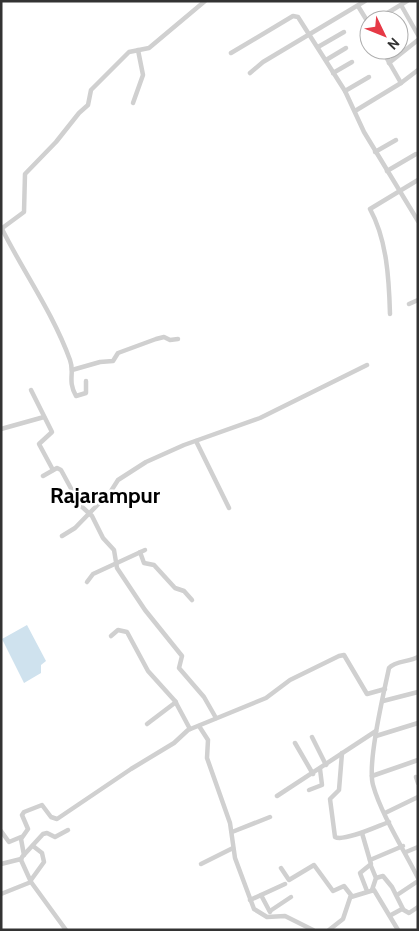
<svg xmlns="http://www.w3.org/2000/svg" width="419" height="931" viewBox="0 0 419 931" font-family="Cabin,sans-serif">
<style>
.water{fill:#cfe2ee}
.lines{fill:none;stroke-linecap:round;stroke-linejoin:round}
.street{stroke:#d0d0d0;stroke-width:4.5}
.labels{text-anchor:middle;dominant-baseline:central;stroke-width:5;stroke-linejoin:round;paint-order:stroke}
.district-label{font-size:22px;font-weight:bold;fill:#000;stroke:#fff}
</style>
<rect width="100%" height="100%" fill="#fff"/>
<!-- water -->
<polygon class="water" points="27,625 46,661 41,665 41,673 24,683 2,639"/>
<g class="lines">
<!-- street -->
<g class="street">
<polyline points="401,5 418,35"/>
<polyline points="358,6 369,24"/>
<polyline points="376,20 407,1"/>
<polyline points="318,47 344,32"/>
<polyline points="382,50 401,83"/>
<polyline points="231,53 293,16 298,17 345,91 364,132 418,221"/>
<polyline points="326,60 346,48"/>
<polyline points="389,63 418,40"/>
<polyline points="250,73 263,62 365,1"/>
<polyline points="333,73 352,62"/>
<polyline points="345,91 369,77"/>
<polyline points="133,103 143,75 138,50"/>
<polyline points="355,111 401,83 418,70"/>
<polyline points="375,152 396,140"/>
<polyline points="387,171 416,154"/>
<polyline points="1,229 24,212 25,174 56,142 79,113 88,105 91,90 129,52 149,48 205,1"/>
<path d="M2 229C24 273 53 313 70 360 75 373 67 380 76 396L86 393V381"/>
<polyline points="409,304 418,300"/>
<path d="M390 314C389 279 387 240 370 209L418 180"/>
<polyline points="72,370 100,362 113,361 118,353 156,339 164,337 170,340 178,339"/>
<polyline points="31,390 52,432 39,444 53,470"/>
<polyline points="1,429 44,417"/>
<polyline points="196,441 229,508"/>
<polyline points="43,476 57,468 61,470 80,505 92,516 103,538 114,550 117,568 145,610 182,656 179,668 204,697 216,718"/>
<polyline points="62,536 75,528 111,491 118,480 146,462 184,445 260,418 367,365"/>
<polyline points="140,552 144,563 154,565 175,588 184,591 192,600"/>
<polyline points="87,582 93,574 145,550"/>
<polyline points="111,636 118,630 127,632 148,671 175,701 190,729"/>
<path d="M418 657C409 662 395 661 389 668 384 692 367 763 373 785 381 814 404 850 418 878"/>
<polyline points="383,701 418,692"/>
<polyline points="147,724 176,702"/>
<polyline points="199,726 208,740 207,758 230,823 235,858 254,909 267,917 285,916 313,930"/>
<polyline points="376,736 418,723"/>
<polyline points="312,737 326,765"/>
<polyline points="295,743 313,774"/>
<path d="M342 753 339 790 330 799 335 837C344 842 378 826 389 822"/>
<polyline points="372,776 418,760"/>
<polyline points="416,777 418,783"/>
<polyline points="309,790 322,785 320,769"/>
<polyline points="277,796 376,731"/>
<polyline points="385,813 418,797"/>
<polyline points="1,831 9,842 21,837"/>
<polyline points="232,832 270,817"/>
<polyline points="362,833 371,864 360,873 367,891"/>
<polyline points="406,852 418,847"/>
<polyline points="24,855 21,839 28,829 22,815 24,812 42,805 51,817 57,819 131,769 174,743 188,730 266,698 290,680 339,656 344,655 367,694 385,689"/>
<polyline points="370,860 403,846"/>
<polyline points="1,864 21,859"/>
<polyline points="201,864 233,848"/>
<polyline points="371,866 376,878 372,890"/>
<polyline points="281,868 289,880 314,865 333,891 344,886 351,895 343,919 329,930"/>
<polyline points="376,878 383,876 392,887 403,909"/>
<polyline points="31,880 44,862 42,853 33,846"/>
<polyline points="31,882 21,860 22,857 43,834 47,833 55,837 68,830"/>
<polyline points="1,894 31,882 66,930"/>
<polyline points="261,895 270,912"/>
<polyline points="397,895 418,881"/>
<polyline points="351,897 374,890 398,930"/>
<polyline points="250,900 285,884"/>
<polyline points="270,911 291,897"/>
<polyline points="391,915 402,909 409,913 418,907"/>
</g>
</g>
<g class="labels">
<!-- district labels -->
<g class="district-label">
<text x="105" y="495">Rajarampur</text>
</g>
</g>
<!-- border -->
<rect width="419" height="931" fill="none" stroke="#333333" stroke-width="5"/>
<!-- north arrow -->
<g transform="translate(384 35) rotate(133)"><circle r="24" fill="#ffffff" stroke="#adadad"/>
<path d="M0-4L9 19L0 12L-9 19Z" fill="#e63946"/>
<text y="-8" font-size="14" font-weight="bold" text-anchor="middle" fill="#333333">N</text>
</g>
</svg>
